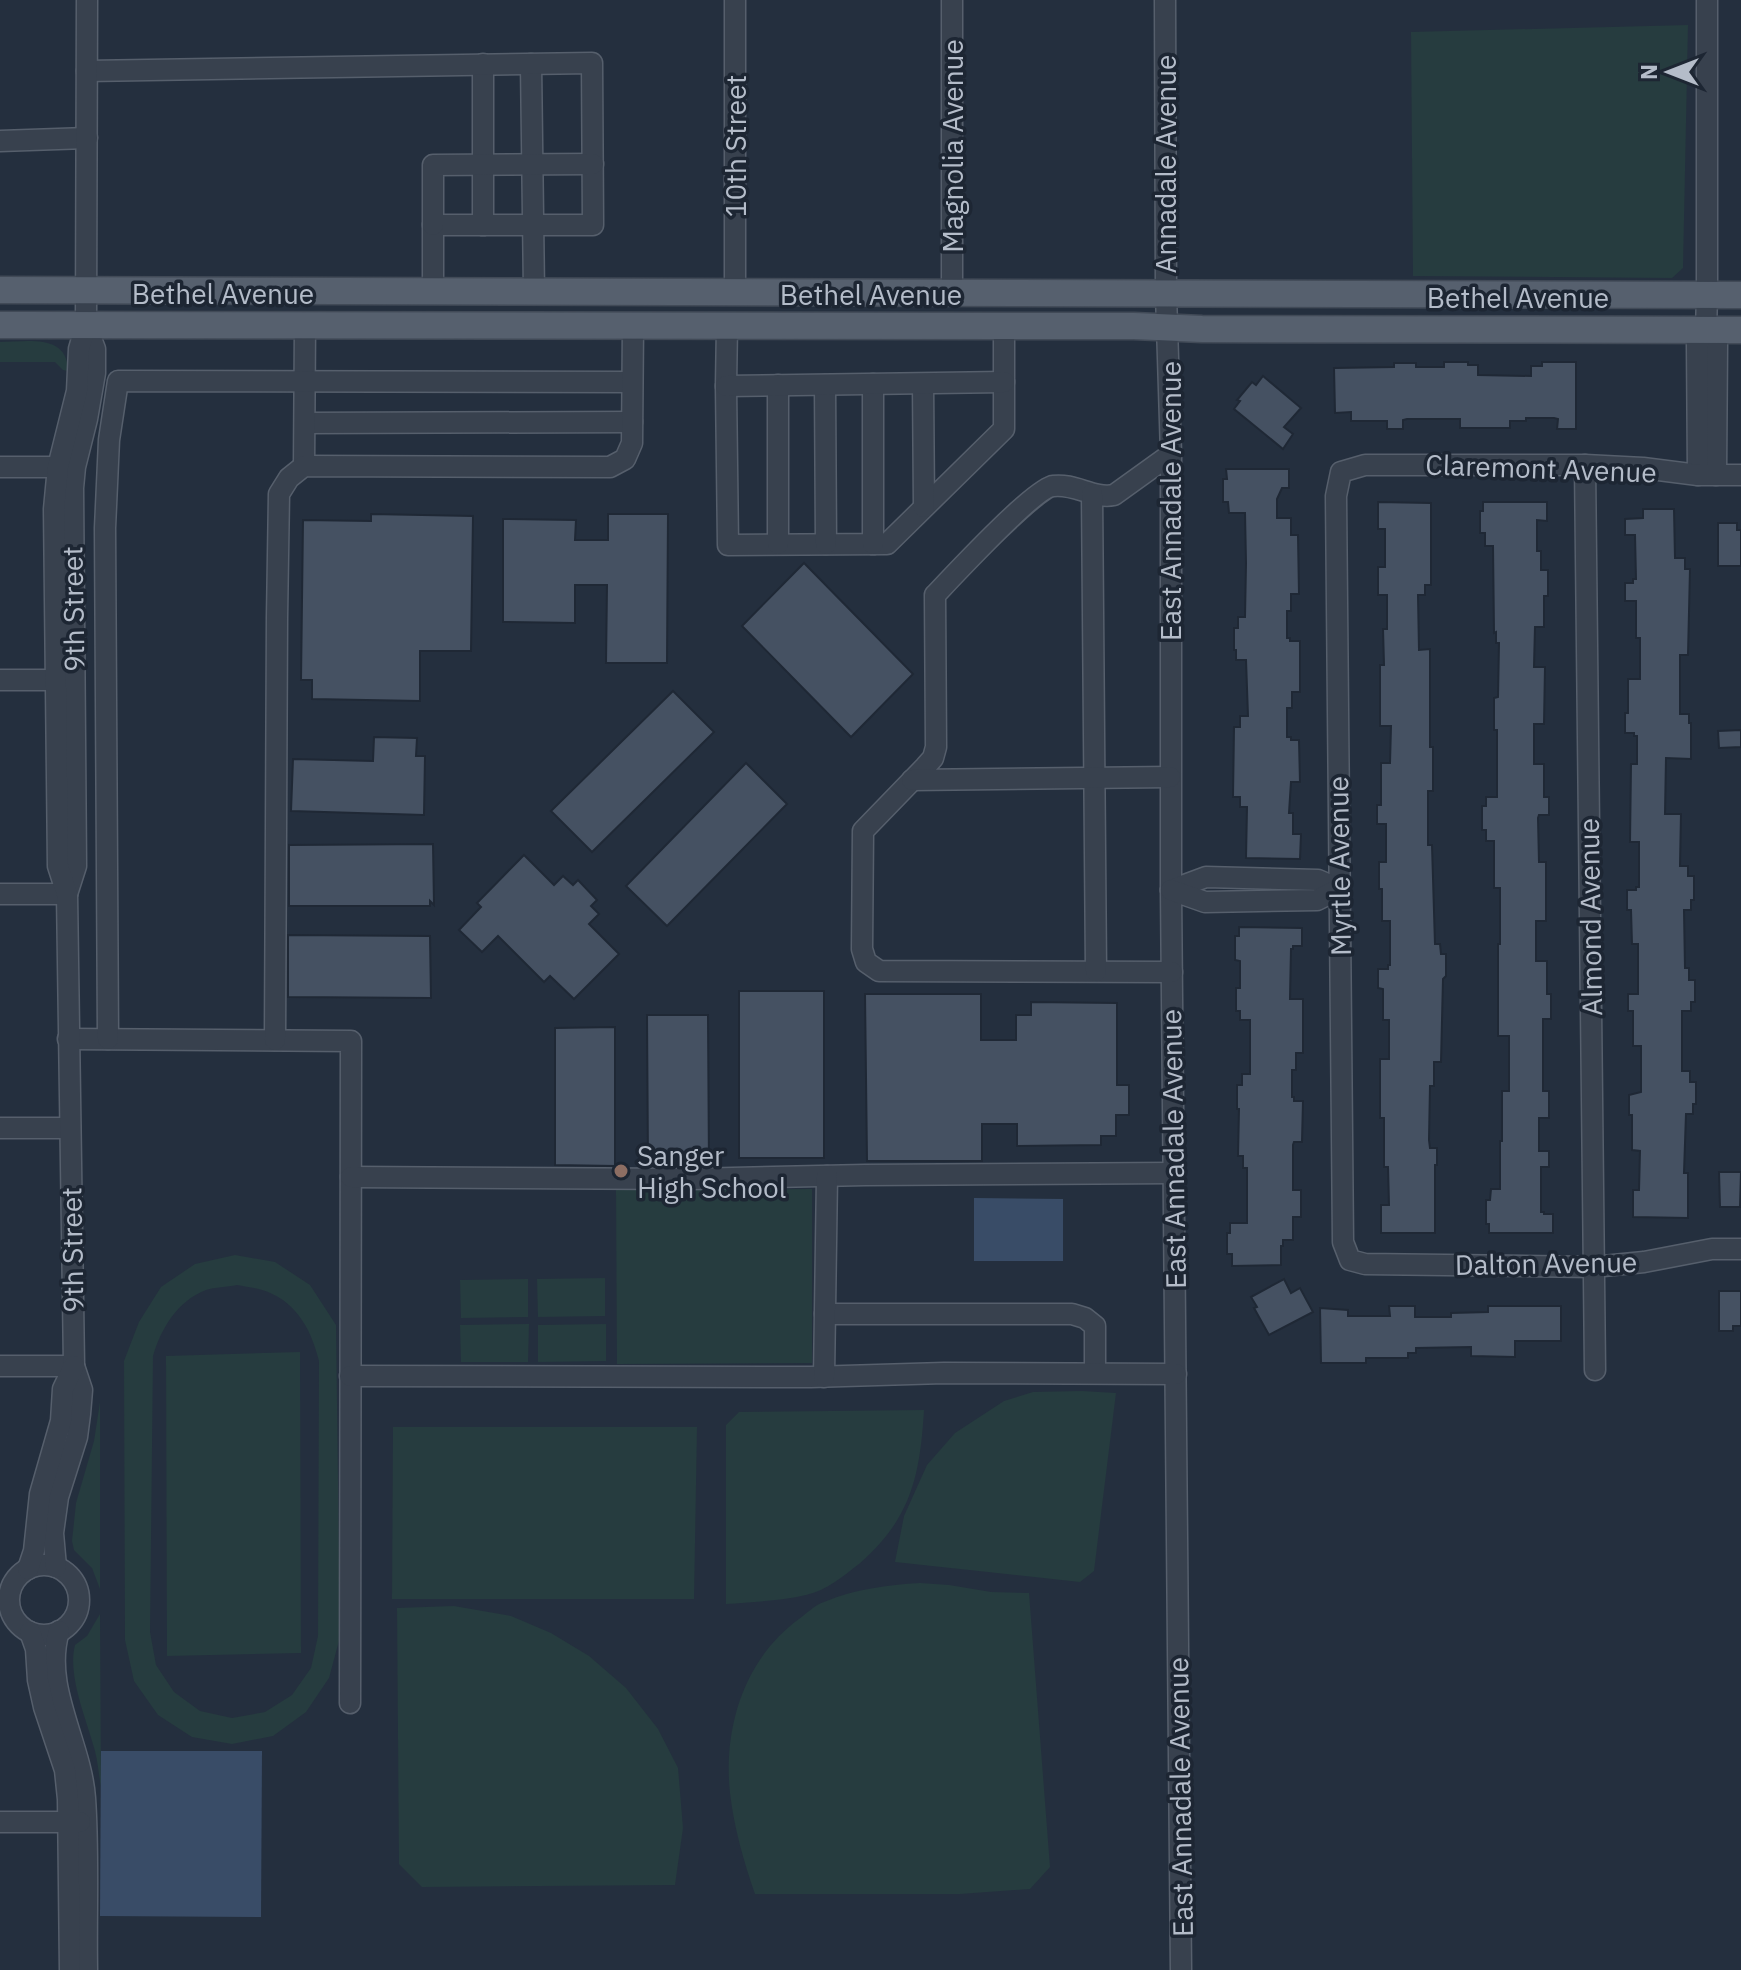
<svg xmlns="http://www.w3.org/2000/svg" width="1741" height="1970" viewBox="0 0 1741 1970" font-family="'IBM Plex Sans',sans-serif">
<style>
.green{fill:#263c3f;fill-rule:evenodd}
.water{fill:#394c67}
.building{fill:#455162;stroke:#1f2835;stroke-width:2}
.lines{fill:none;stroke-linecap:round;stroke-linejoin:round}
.minor-casing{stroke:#565f6c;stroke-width:23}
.major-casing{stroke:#414a57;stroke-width:29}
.minor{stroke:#38414e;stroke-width:20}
.major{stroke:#56606e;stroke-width:26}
.education-dot{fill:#8d6e63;stroke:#1d2633;stroke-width:3}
.labels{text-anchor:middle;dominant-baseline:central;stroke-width:7;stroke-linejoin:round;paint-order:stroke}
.street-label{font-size:28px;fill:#b4bcc9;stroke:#1d2633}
.poi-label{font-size:28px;fill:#b4bcc9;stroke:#1d2633;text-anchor:start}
</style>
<rect width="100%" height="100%" fill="#242f3e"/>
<!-- green -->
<g class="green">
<polygon points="1688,25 1683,268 1672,278 1413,276 1411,32"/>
<path d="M0 342C26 342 68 333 68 371L63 370 55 362H0Z"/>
<polygon points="812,1189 812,1363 617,1364 616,1190"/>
<path d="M235 1255 275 1262 310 1285 336 1325 340 1637 329 1678 306 1712 273 1736 232 1744 192 1737 158 1715 134 1681 125 1640 124 1361 139 1322 161 1287 195 1264ZM237 1285C247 1287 259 1288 268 1292 298 1304 312 1332 319 1361L318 1636 311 1668 292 1695 265 1712 232 1718 200 1711 174 1692 156 1665 150 1632 153 1356C161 1329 177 1301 206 1290 215 1287 227 1287 237 1285Z"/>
<polygon points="605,1278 605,1316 538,1317 537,1279"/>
<polygon points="528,1279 528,1317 461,1318 460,1280"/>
<polygon points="529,1324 528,1362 461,1362 460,1325"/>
<polygon points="606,1324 606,1361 538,1362 538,1325"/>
<polygon points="300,1352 301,1653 167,1656 166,1356"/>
<polygon points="1082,1391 1116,1393 1094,1571 1080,1582 895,1562 904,1516 927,1465 955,1433 1004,1401 1033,1392"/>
<polygon points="100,1402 100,1589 92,1568 74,1550 72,1541 76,1503 94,1441"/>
<path d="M924 1410C920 1476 911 1519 859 1564 842 1577 827 1590 806 1595 780 1601 752 1602 726 1604V1425L739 1412Z"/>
<polygon points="393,1427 697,1427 694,1599 392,1599"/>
<path d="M920 1583 949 1585 991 1592 1029 1593 1050 1867 1030 1889 960 1894H755C744 1862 734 1828 730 1793 723 1728 744 1659 799 1619 807 1613 815 1605 824 1602 855 1589 887 1585 920 1583Z"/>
<polygon points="454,1606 511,1616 551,1633 589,1656 626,1688 658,1729 678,1768 683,1828 675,1885 422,1887 399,1864 397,1608"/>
<path d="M100 1614 101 1788C99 1776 98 1763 95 1751 87 1720 67 1676 75 1645L87 1636Z"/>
</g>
<!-- water -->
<g class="water">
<polygon points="974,1198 1063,1199 1063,1261 974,1261"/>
<polygon points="101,1751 262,1751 261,1917 100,1916"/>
</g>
<!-- building -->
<g class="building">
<polygon points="1444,362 1468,362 1468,365 1478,365 1478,375 1531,376 1531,366 1542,366 1542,362 1576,362 1576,429 1557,429 1558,419 1554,418 1526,418 1526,421 1510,421 1510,428 1460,428 1460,419 1407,419 1403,420 1403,429 1387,429 1387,421 1351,421 1351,412 1335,413 1334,368 1394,367 1394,363 1416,363 1416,367 1444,367"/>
<polygon points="1263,376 1301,408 1284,427 1293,434 1283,449 1234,409 1240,401 1237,400 1252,382 1256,385"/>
<polygon points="1226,469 1289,469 1289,488 1282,488 1277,499 1277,518 1291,518 1291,535 1298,535 1299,594 1291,594 1291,611 1287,611 1287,638 1290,638 1290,641 1300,641 1300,692 1292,692 1292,708 1287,708 1287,737 1291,737 1291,740 1299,740 1300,782 1291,782 1289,813 1293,813 1293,834 1301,834 1300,859 1246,858 1247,807 1240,807 1240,797 1233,797 1234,727 1240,727 1240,716 1248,716 1246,660 1236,660 1236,650 1234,650 1234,628 1238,628 1238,617 1245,617 1246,563 1245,513 1229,513 1228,502 1223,502 1223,479 1227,479"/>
<polygon points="1378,502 1431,503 1431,585 1425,585 1425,595 1418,595 1419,650 1430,649 1430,747 1433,747 1433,791 1428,791 1428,845 1432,845 1435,944 1440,944 1441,954 1446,954 1446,976 1443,979 1441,1062 1434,1062 1434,1086 1430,1086 1429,1140 1430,1148 1437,1148 1437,1165 1435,1165 1435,1233 1381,1233 1381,1205 1389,1205 1388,1167 1384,1167 1384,1118 1380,1118 1380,1059 1389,1059 1389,1020 1383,1020 1383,989 1378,988 1378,969 1388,969 1388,965 1390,965 1390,921 1382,921 1382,889 1379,889 1379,862 1386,862 1386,824 1377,824 1377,805 1381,805 1381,763 1390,763 1391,726 1380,726 1380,665 1384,665 1383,629 1387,629 1387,595 1378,595 1378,567 1385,567 1385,529 1378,529"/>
<polygon points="1483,502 1547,502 1547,521 1537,520 1537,551 1541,551 1541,570 1548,570 1548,596 1544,596 1544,627 1535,627 1534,667 1545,667 1544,724 1534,724 1534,764 1544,764 1544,797 1549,797 1549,815 1539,815 1538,818 1539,862 1546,862 1546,921 1536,921 1536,961 1547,961 1547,994 1551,994 1551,1019 1543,1019 1543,1091 1549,1091 1549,1118 1539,1118 1539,1151 1549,1151 1549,1167 1541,1167 1541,1212 1544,1212 1544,1214 1553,1214 1553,1233 1489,1233 1489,1224 1486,1224 1486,1200 1490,1200 1491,1189 1500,1189 1500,1141 1502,1141 1502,1091 1509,1091 1509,1036 1498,1036 1498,944 1500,944 1500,888 1494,888 1494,841 1486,841 1486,830 1482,830 1482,806 1486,806 1486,797 1497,797 1497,730 1494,730 1494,698 1498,697 1499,643 1496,643 1496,632 1494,633 1493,546 1485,546 1485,533 1480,533 1480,511 1483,511"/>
<polygon points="1643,509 1674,509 1675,558 1685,558 1685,569 1690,569 1688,655 1680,655 1680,714 1689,714 1689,723 1691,723 1691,759 1666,758 1665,814 1681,814 1680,866 1688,866 1688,876 1694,876 1694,900 1691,900 1691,910 1684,910 1685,968 1689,968 1689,980 1695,980 1695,1002 1691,1002 1691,1011 1682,1011 1682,1071 1690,1071 1690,1082 1696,1082 1696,1104 1693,1104 1693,1114 1686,1114 1684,1173 1688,1173 1688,1218 1633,1217 1633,1190 1639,1190 1640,1151 1632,1150 1632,1115 1629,1115 1629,1095 1641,1092 1641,1046 1633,1046 1633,1011 1628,1011 1628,994 1638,994 1638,944 1632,944 1631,910 1627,910 1627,890 1636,890 1636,887 1639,887 1639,842 1630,842 1631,764 1637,764 1637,736 1634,736 1634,733 1625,733 1625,713 1628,713 1628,679 1640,679 1640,638 1636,638 1636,601 1625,601 1625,583 1633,583 1633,579 1636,579 1635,535 1625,535 1625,519 1643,518"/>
<polygon points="371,514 473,516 471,651 420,651 420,701 312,699 312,680 301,680 303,520 371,521"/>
<polygon points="608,514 668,514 667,663 606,663 607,585 575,585 575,623 503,622 503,519 576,520 575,540 608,540"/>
<polygon points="1718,523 1737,523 1737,530 1741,530 1741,566 1718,566"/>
<polygon points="804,563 913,674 851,737 742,626"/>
<polygon points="673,691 714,732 592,852 551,811"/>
<polygon points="1741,730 1741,747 1719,748 1718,731"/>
<polygon points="374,737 417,738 416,756 425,756 424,815 291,811 293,759 373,761"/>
<polygon points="746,763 787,804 667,926 626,886"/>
<polygon points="433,844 434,905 430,901 430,906 289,906 289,845"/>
<polygon points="524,855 554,885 563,876 573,885 578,880 597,900 591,906 599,914 589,924 619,954 574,999 550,976 544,982 498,936 482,952 459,930 481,907 477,903"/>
<polygon points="1239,927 1302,928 1302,946 1293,946 1293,949 1291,949 1290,999 1303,999 1303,1053 1296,1053 1296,1070 1292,1070 1292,1097 1294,1097 1294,1101 1303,1101 1302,1142 1294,1142 1293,1145 1293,1190 1301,1190 1301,1217 1293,1217 1293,1240 1283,1240 1283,1246 1281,1246 1281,1265 1232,1266 1232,1254 1227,1254 1227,1233 1230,1233 1230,1223 1247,1223 1247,1168 1243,1168 1243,1156 1238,1156 1239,1109 1237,1109 1237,1085 1242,1085 1242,1074 1250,1074 1250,1020 1240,1020 1240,1011 1236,1011 1236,988 1240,988 1240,961 1235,960 1235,936 1239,936"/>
<polygon points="288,935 430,936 431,998 288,997"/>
<rect x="739" y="991" width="85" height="167"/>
<polygon points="865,994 981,994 981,1040 1016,1040 1016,1015 1031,1015 1031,1002 1117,1003 1117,1085 1129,1085 1129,1115 1116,1115 1116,1136 1101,1136 1101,1145 1017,1146 1017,1124 982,1124 982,1161 867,1161"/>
<polygon points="647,1015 708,1015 709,1166 648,1166"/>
<polygon points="615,1027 615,1166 555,1165 555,1028"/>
<polygon points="1719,1172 1741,1172 1740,1207 1720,1207"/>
<polygon points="1284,1279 1291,1293 1300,1288 1313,1312 1269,1335 1254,1308 1257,1307 1251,1297"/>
<polygon points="1719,1291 1741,1291 1741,1326 1733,1326 1733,1331 1719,1331"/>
<polygon points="1389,1306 1415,1306 1415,1317 1451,1317 1451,1313 1488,1312 1488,1306 1561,1306 1561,1341 1515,1341 1515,1357 1471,1356 1471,1347 1416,1348 1416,1353 1408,1353 1408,1358 1366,1358 1366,1363 1321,1363 1320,1308 1348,1310 1348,1316 1390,1316"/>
</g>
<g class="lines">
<!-- minor casing -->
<g class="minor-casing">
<g id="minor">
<polyline points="952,0 952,293"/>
<polyline points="1165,0 1166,294 1171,454 1171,890 1181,1970"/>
<polyline points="483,64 483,225"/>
<polyline points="531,64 534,292"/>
<polyline points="87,71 592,63 593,225 433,225 433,292"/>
<polyline points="0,141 87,138"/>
<polyline points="433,225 433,165 593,164"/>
<polyline points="735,292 735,0"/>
<polyline points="727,325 726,386 728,545 887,544 1004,429 1004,326"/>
<polyline points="1706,330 1717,344 1716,475"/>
<polyline points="873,384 873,544"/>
<polyline points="923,384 924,507"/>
<polyline points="778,385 778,544"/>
<polyline points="825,385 826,544"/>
<polyline points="726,386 1004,382"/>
<polyline points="305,423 632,422"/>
<path d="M1171 454 1114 495C1093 499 1075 483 1053 486 1035 488 953 576 935 595L936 747 933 758 925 767 863 831 862 949 866 962 879 971 1172 972"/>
<polyline points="1585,465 1595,1370"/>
<polyline points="304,466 305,325"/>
<polyline points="0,467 72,467"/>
<polyline points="1698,475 1697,344 1706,330 1707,295 1707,0"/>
<polyline points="1741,475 1698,475 1643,468 1585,465 1365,465 1341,472 1336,496 1343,1242 1350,1260 1365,1264 1593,1267 1644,1262 1712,1249 1741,1249"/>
<polyline points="1092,494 1096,971"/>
<polyline points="0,680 68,680"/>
<polyline points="912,780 1170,777"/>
<polyline points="1171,890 1206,877 1318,880 1339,889"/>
<polyline points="1171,890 1205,902 1317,900 1339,889"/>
<polyline points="0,894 67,894"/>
<polyline points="67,894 76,866 73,488 75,467 87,419 95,373 95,349 86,325"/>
<polyline points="68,1039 351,1041 350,1703"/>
<polyline points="108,1039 105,528 109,440 118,381 632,382"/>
<polyline points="275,1040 277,618 279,494 289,478 304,466 610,467 625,459 632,443 633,325"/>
<polyline points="0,1128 70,1128"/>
<polyline points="351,1177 691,1179 865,1175 1174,1173"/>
<polyline points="825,1314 1072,1314 1085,1318 1095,1326 1095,1373"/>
<polyline points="0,1366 74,1366"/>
<polyline points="350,1376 811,1377 944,1373 1176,1374"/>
<polyline points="824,1377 827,1176"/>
<circle cx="44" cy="1600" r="35"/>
<polyline points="56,1567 53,1533 58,1497 77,1437 80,1414 82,1390 74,1366 67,894 58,866 54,509 58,467 77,391 79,349 86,325 87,0"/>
<polyline points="28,1569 34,1551 40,1494 61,1421 63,1389 74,1366"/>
<path d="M59 1631C42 1687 81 1742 85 1798 89 1855 86 1913 87 1970"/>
<polyline points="30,1632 36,1649 38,1680 44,1707 65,1770 68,1799 70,1970"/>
<polyline points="0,1822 80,1822"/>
</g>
</g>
<!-- major casing -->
<g class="major-casing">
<g id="major">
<polyline points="0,290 1741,295"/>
<polyline points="0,325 1134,326 1202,329 1741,330"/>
</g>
</g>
<!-- minor -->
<use href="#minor" class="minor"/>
<!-- major -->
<use href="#major" class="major"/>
</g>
<!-- markers -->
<circle class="education-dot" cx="621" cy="1171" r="8"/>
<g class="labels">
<!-- street labels -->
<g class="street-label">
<text transform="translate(735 146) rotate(-90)">10th Street</text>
<text transform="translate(952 146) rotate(-90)">Magnolia Avenue</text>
<text transform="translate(1165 164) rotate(-90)">Annadale Avenue</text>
<text x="223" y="293">Bethel Avenue</text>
<text x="871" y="294">Bethel Avenue</text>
<text x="1518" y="297">Bethel Avenue</text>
<text transform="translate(1541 468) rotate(2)">Claremont Avenue</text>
<text transform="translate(1170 501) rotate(-90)">East Annadale Avenue</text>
<text transform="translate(73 609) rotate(-91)">9th Street</text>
<text transform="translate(1339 866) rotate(-91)">Myrtle Avenue</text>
<text transform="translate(1590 917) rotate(-91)">Almond Avenue</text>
<text transform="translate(1173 1149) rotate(-91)">East Annadale Avenue</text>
<text transform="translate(72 1250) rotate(-91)">9th Street</text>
<text transform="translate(1546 1263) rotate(-1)">Dalton Avenue</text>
<text transform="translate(1180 1797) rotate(-91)">East Annadale Avenue</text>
</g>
<!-- poi labels -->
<g class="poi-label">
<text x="637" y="1155">Sanger<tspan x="637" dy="32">High School</tspan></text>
</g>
</g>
<!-- north arrow -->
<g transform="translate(1669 72) rotate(270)" stroke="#1d2633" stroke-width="6" paint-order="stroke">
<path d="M0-6L14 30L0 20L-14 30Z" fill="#b4bcc9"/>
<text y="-12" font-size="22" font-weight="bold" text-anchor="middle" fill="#b4bcc9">N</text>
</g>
</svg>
